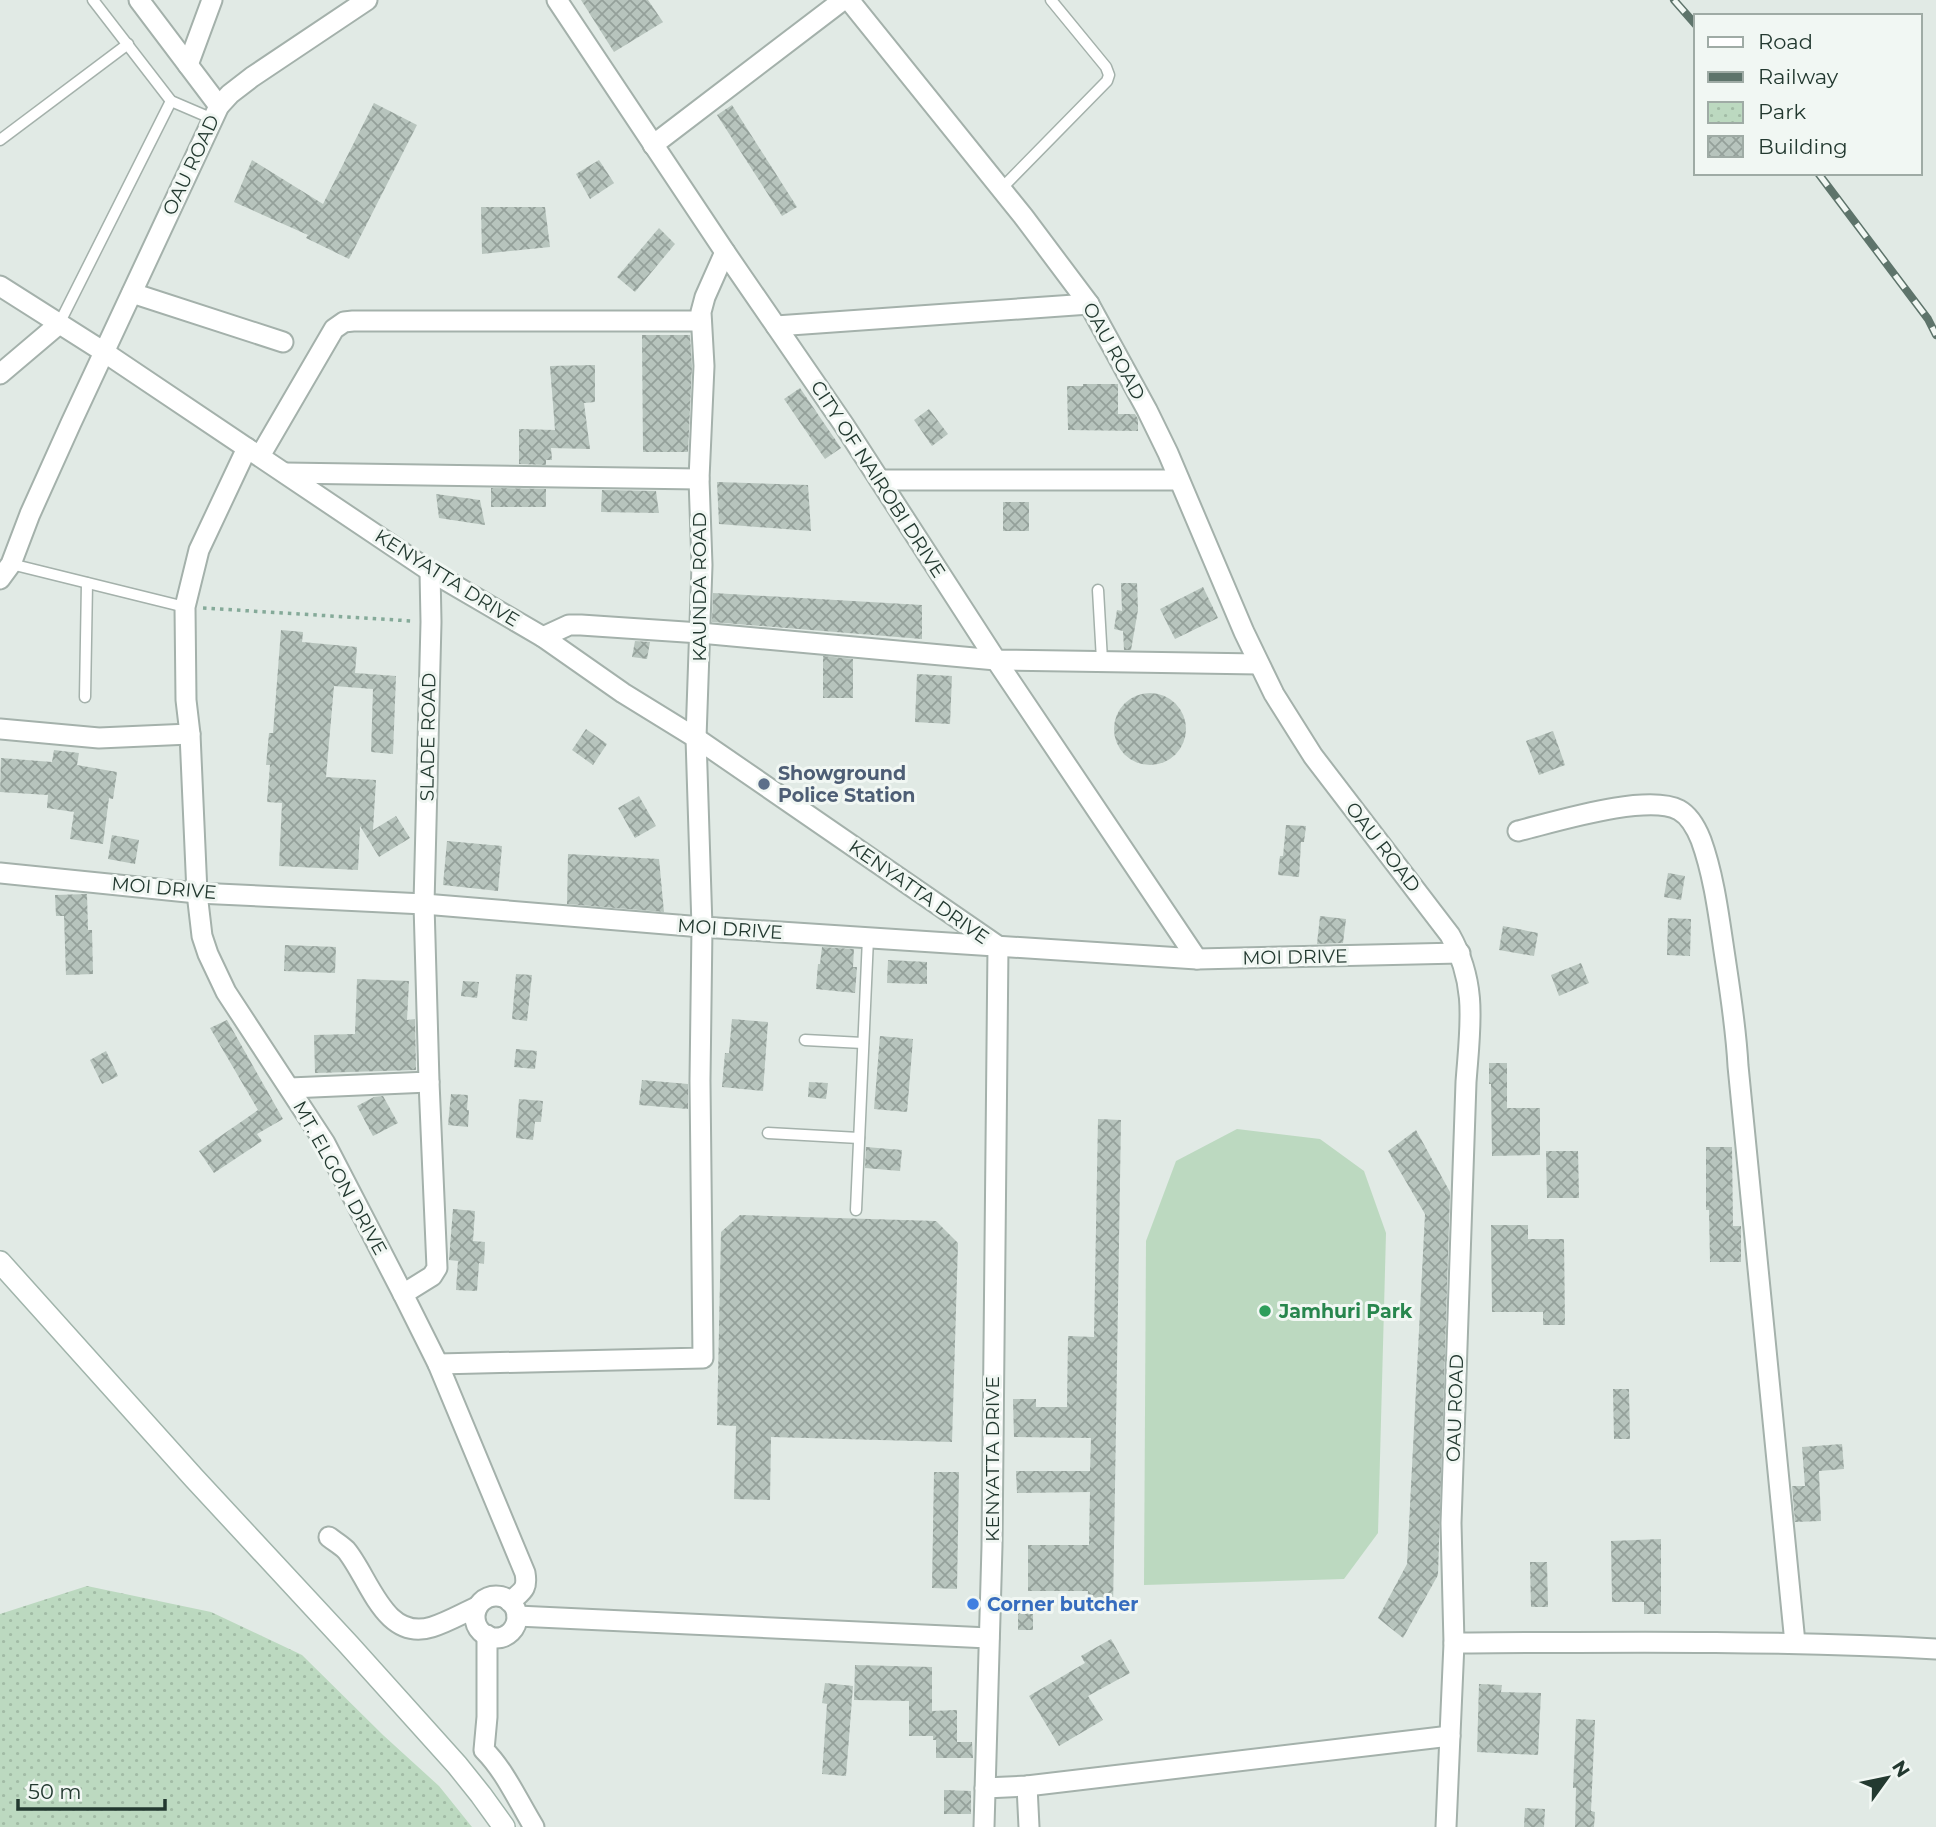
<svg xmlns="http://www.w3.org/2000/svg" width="1936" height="1827" viewBox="0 0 1936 1827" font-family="Montserrat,sans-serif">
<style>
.park{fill:url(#park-dots)}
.pitch{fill:#bcd9c0}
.building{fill:url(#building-cross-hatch)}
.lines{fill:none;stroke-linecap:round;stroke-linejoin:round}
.lane-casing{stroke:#a4b1ab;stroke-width:13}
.street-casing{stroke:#a4b1ab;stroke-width:23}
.secondary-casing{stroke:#a1b4ab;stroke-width:24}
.path{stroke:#85aa99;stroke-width:3.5;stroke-dasharray:3.5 5;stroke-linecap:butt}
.lane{stroke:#fff;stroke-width:10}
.street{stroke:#fff;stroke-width:19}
.secondary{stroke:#fff;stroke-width:21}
.rail-casing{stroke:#5e746b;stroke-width:8}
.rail{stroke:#f1f7f3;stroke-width:5;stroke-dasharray:16;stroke-linecap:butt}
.service-dot{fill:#5c6f8a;stroke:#f1f7f3;stroke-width:2.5}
.leisure-dot{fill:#2e9e5b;stroke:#f1f7f3;stroke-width:2.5}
.shop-dot{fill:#3f7fe0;stroke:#f1f7f3;stroke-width:2.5}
.labels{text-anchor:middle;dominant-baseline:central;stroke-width:6;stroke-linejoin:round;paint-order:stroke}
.street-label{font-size:19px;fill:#233930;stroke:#f1f7f3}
.service-label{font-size:19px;font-weight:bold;fill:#4e5e75;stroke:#f1f7f3;text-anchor:start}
.leisure-label{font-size:19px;font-weight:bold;fill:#27864d;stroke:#f1f7f3;text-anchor:start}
.shop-label{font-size:19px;font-weight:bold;fill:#366cbe;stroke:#f1f7f3;text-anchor:start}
</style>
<defs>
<pattern id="park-dots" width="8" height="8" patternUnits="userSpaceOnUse" patternTransform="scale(1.75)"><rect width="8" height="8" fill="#bcd9c0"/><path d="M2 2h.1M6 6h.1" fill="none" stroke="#a1bba5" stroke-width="1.8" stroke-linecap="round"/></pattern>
<pattern id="building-cross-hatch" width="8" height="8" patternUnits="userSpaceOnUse" patternTransform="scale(1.75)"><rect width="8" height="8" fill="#b7c4bd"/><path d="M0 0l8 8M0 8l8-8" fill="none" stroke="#94a09a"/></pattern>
</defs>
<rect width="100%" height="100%" fill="#e1eae5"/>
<!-- park -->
<polygon class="park" points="87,1586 211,1612 302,1655 383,1735 439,1786 472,1827 0,1827 0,1614"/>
<!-- pitch -->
<polygon class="pitch" points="1237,1129 1320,1139 1364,1171 1386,1233 1378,1533 1344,1579 1144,1585 1146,1241 1176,1161"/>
<!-- building -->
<g class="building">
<polygon points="581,0 648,0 663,22 614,52"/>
<polygon points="374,103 417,125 349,259 306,238 308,235 234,202 252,160 323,204"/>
<polygon points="732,105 797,207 782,216 717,115"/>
<polygon points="599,160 614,183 590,199 576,174"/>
<polygon points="481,207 545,207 550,247 482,254"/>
<polygon points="659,228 675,244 635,292 617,277"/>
<polygon points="642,335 690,335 692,366 688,452 643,452"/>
<polygon points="595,365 595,402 584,403 590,449 551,448 552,460 546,460 546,465 519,464 519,429 555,430 550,366"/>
<polygon points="1083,384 1118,384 1118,414 1135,414 1138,419 1138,431 1068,430 1067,386 1083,386"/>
<polygon points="800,388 841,448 825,459 784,399"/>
<polygon points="929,409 948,434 932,446 914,420"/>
<polygon points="717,482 808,485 811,531 719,524"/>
<polygon points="491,488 546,489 546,507 491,507"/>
<polygon points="602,490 656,491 659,513 601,512"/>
<polygon points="436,494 480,500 485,525 439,518"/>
<rect x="1003" y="502" width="26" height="29"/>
<polygon points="1121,583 1137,583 1138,610 1131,650 1124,650 1123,631 1114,629 1117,610 1122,611"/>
<polygon points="1203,587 1218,618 1175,639 1160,609"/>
<polygon points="713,593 922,605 922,639 712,622"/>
<polygon points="281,630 303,632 302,642 357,647 355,673 396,676 393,754 371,752 373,689 334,686 326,777 376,780 373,830 396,816 410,838 379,857 360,826 358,870 279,866 282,803 267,802 270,765 266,765 269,733 273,733"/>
<polygon points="635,641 650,642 647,659 632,657"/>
<polygon points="823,656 853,659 853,698 823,698"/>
<polygon points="917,674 952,676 950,724 915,722"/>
<circle cx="1150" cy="729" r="36"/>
<polygon points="586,729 607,744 593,765 572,750"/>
<polygon points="1553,731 1565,765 1539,775 1526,741"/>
<polygon points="54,750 79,753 77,765 117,772 113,799 109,798 103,844 70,839 74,812 47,808 48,795 0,792 1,758 52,762"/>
<polygon points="639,796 656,826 635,838 618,808"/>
<polygon points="1286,825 1306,826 1304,842 1301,842 1299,877 1278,875 1280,856 1283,856"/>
<polygon points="112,835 139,840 135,864 108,859"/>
<polygon points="447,841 502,846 498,891 443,885"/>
<polygon points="568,854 659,859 664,912 567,904"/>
<polygon points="1668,873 1685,876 1681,900 1664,897"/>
<polygon points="87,894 88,930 92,930 93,974 66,975 64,916 56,916 55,895"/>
<polygon points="1320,916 1346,919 1343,943 1317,944"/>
<polygon points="1668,918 1691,919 1690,956 1667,955"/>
<polygon points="1503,926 1538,933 1534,956 1499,950"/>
<polygon points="285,945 336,947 335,973 284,971"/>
<polygon points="822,947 854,949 853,967 857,967 855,993 816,989 818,964 820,964"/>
<polygon points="888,960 927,962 927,984 887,983"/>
<polygon points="1581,963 1589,983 1559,996 1551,975"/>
<polygon points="516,974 532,975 527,1021 512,1019"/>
<polygon points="357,979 409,981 407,1020 415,1019 416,1070 315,1073 314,1035 355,1034"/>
<polygon points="463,981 479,982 477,998 461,996"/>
<polygon points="732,1019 768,1022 763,1091 722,1087 725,1053 729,1053"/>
<polygon points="227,1020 283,1119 257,1134 262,1141 214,1173 199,1151 258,1110 210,1028"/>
<polygon points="880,1036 913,1039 907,1112 874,1109"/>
<polygon points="516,1049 537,1051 535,1069 514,1067"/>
<polygon points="106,1051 118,1076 102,1084 90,1060"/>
<polygon points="1489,1063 1507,1063 1507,1108 1540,1108 1540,1155 1492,1156 1491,1084 1489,1084"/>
<polygon points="642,1080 688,1084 688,1109 639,1105"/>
<polygon points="809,1082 828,1083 826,1099 808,1097"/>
<polygon points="451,1094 468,1095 467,1110 469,1110 468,1127 448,1125"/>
<polygon points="383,1096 398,1123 373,1136 357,1106 374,1097"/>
<polygon points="519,1099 543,1101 541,1122 535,1122 533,1140 516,1138"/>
<polygon points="1098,1119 1121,1120 1113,1608 1087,1607 1088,1591 1028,1591 1028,1545 1089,1545 1090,1492 1017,1493 1016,1471 1090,1471 1091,1438 1014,1437 1013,1399 1036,1399 1036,1407 1067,1407 1068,1336 1094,1337"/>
<polygon points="1416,1130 1450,1192 1438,1575 1403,1638 1378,1618 1407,1564 1425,1214 1388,1151"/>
<polygon points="866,1147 902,1150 900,1171 865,1168"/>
<polygon points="1706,1147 1732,1147 1733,1226 1741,1226 1741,1262 1710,1262 1709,1210 1706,1210"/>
<polygon points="1546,1151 1578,1151 1579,1198 1547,1198"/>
<polygon points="453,1209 475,1211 473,1241 485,1242 484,1264 479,1263 477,1291 456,1290 458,1261 449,1260"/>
<polygon points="740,1215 936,1221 958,1243 952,1442 771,1437 770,1500 734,1499 736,1426 717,1425 721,1232"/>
<polygon points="1491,1225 1528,1225 1528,1239 1564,1239 1565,1325 1543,1325 1543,1312 1492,1312"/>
<polygon points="1613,1389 1629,1389 1630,1439 1614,1439"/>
<polygon points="1842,1444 1844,1469 1819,1471 1821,1521 1795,1522 1792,1486 1805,1486 1802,1447"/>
<polygon points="934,1472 959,1472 957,1589 932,1588"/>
<polygon points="1661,1539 1661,1614 1644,1614 1644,1602 1612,1602 1611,1541"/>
<polygon points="1530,1562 1547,1562 1548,1607 1531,1607"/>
<rect x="1018" y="1613" width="15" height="17"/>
<polygon points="1111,1639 1130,1673 1088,1696 1103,1720 1059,1746 1029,1696 1085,1663 1081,1656"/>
<polygon points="855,1665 932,1667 932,1711 957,1710 957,1742 972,1742 973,1758 936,1758 936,1740 933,1740 933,1736 909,1736 909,1701 854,1700"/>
<polygon points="825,1683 853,1686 846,1776 822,1774 827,1704 822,1703"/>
<polygon points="1479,1684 1502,1685 1501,1692 1541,1693 1538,1755 1477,1752"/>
<polygon points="1576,1719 1595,1720 1591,1811 1595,1812 1594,1827 1575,1827 1576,1788 1573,1788"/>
<polygon points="944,1790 971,1791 971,1814 944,1814"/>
<polygon points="1525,1808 1545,1809 1544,1827 1524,1827"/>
</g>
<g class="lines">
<!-- lane casing -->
<g class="lane-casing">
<g id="lane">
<polyline points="93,0 171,101 213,119"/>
<polyline points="0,140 128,44"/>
<polyline points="1001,189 1107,81 1109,75 1106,67 1051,0"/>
<polyline points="59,324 171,101"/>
<polyline points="11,564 185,607"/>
<polyline points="1098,590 1102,660"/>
<polyline points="85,697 87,583"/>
<polyline points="805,1040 863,1043"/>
<polyline points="768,1133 859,1138"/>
<polyline points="856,1210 868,938"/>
</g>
</g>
<!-- street casing -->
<g class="street-casing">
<g id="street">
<polyline points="139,0 219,106"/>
<polyline points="557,0 725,252 844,425 996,660 1197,959"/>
<path d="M849 0 1023 216 1089 304 1147 410 1168 453 1244 632 1274 694 1313 756 1450 935C1478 985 1470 1027 1466 1082L1451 1523 1454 1643 1446 1827"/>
<polyline points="188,65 212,0"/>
<polyline points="653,145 843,0"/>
<polyline points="0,286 104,352 430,571 543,637 623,693 696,738 998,946 992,1546 984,1827"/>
<polyline points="132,293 283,342"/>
<polyline points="776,326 1089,304"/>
<polyline points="0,374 59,324"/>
<path d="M247 448 199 550 185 607 186 700 190 734 197 893 202 936 208 954 226 992 325 1143 403 1294 438 1364 525 1573C528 1590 522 1591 510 1602"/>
<polyline points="260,456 334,329 344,322 353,321 701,321"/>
<polyline points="285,473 699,479"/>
<polyline points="880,480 1179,480"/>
<polyline points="0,579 11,564 30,514 71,423 219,106 230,94 252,77 367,0"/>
<polyline points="543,637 569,625 581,625 700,633 996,660 1259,664"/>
<polyline points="0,729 99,738 190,734"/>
<path d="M1518 831C1555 822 1647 793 1679 810 1690 816 1697 830 1701 840 1713 873 1718 910 1723 944 1729 985 1736 1025 1738 1066L1795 1643"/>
<polyline points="0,873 197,893 424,904 702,927 1197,959 1460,953"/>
<polyline points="290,1088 429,1082 424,904 431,622 430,571"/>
<polyline points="403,1294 432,1276 437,1268 429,1082"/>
<polyline points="438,1364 703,1358 700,1081 702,927 696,738 702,565 699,479 704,366 701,312 705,297 725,252"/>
<path d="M329 1537C334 1541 341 1545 346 1550 369 1577 384 1642 432 1627 448 1622 463 1613 477 1607"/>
<circle cx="496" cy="1617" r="21"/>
<polyline points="517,1616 989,1638"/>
<path d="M487 1635V1717L484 1750C505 1771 518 1801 534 1827"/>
<path d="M1454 1643C1615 1642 1775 1640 1936 1649"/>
<polyline points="1027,1786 1029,1827"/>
<polyline points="985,1788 1027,1786 1450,1736"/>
</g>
</g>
<!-- secondary casing -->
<g class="secondary-casing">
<polyline id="secondary" points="0,1262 194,1478 349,1645 457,1765 481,1795 504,1827"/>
</g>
<!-- path -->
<polyline class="path" points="203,608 412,621"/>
<!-- lane -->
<use href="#lane" class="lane"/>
<!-- street -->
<use href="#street" class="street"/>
<!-- secondary -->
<use href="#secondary" class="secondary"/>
<!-- rail casing -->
<g class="rail-casing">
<g id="rail">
<polyline points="1674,0 1696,25"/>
<polyline points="1818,173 1928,319 1936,335"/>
</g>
</g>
<!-- rail -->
<use href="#rail" class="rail"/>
</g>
<!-- markers -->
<circle class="service-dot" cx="764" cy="784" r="7"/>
<circle class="leisure-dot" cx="1265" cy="1311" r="7"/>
<circle class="shop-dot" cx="973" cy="1604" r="7"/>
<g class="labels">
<!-- street labels -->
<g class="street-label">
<text transform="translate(191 165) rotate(-65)">OAU ROAD</text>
<text transform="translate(1114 351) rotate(61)">OAU ROAD</text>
<text transform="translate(878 479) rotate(57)">CITY OF NAIROBI DRIVE</text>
<text transform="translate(447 578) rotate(32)">KENYATTA DRIVE</text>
<text transform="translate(699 587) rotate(-90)">KAUNDA ROAD</text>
<text transform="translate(428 737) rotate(-89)">SLADE ROAD</text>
<text transform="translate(1383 847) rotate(52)">OAU ROAD</text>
<text transform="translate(164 888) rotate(5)">MOI DRIVE</text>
<text transform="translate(919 892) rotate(35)">KENYATTA DRIVE</text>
<text transform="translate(730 929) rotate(4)">MOI DRIVE</text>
<text transform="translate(1295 957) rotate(-1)">MOI DRIVE</text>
<text transform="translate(340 1178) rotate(61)">MT. ELGON DRIVE</text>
<text transform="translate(1455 1408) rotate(-88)">OAU ROAD</text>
<text transform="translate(992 1459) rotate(-90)">KENYATTA DRIVE</text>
</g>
<!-- service labels -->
<g class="service-label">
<text x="778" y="773">Showground<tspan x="778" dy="22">Police Station</tspan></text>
</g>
<!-- leisure labels -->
<g class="leisure-label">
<text x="1279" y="1311">Jamhuri Park</text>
</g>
<!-- shop labels -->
<g class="shop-label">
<text x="987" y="1604">Corner butcher</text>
</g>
</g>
<!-- legend -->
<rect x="1694" y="14" width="228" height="161" fill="#f1f7f3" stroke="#9faba5" stroke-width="2"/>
<rect x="1708" y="37" width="35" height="10" fill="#ffffff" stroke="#9faba5" stroke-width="2"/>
<text x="1758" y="49" font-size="21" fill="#233930">Road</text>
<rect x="1708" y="72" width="35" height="10" fill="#5e746b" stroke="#9faba5" stroke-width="2"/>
<text x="1758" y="84" font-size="21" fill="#233930">Railway</text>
<rect x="1708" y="102" width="35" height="21" fill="url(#park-dots)" stroke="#9faba5" stroke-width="2"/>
<text x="1758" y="119" font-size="21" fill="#233930">Park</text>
<rect x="1708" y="136" width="35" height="21" fill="url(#building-cross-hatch)" stroke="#9faba5" stroke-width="2"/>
<text x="1758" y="154" font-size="21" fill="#233930">Building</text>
<!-- north arrow -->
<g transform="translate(1887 1778) rotate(57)" stroke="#f1f7f3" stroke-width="5" paint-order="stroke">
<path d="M0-5L12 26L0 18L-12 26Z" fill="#233930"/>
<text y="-10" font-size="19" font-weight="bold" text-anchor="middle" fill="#233930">N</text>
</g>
<!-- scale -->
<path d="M18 1799v10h147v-10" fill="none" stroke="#233930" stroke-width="3.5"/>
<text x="28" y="1799" font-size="21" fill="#233930" stroke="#f1f7f3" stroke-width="5" paint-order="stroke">50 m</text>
</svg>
